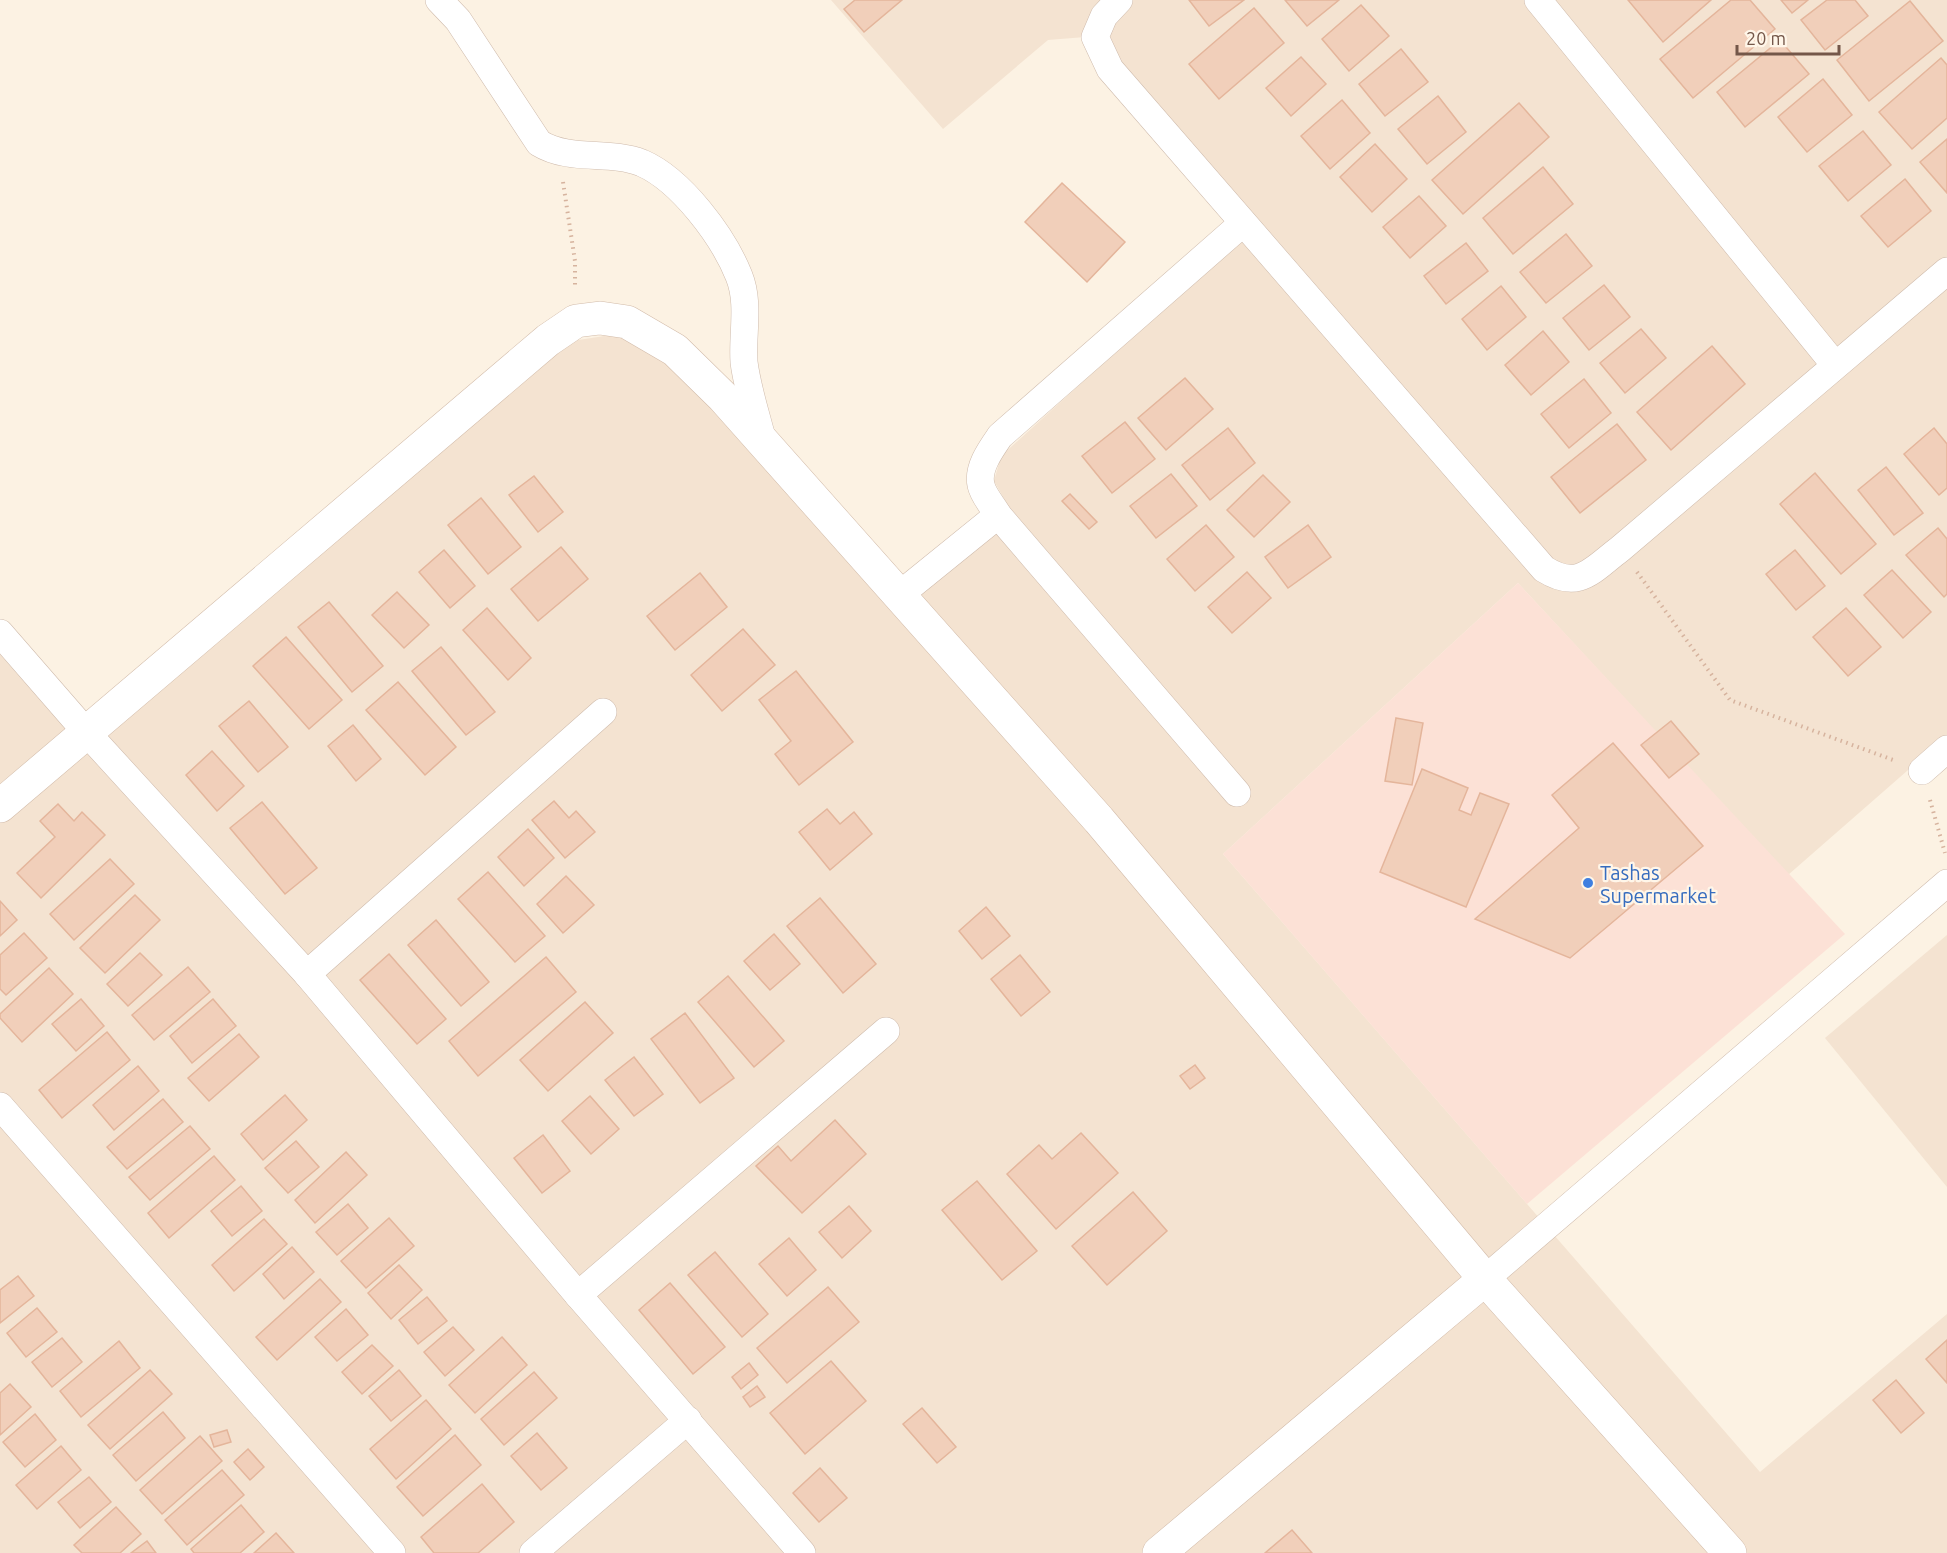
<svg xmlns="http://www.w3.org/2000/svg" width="1947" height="1553" viewBox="0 0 1947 1553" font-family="Ubuntu,sans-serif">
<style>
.residential{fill:#f4e3d1}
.commercial{fill:#fce1d6}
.building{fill:#f1cfba;stroke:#e4b59b;stroke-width:1.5}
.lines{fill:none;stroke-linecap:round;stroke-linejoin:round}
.street-casing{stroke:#cfbbac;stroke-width:28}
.secondary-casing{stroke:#d2bba9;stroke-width:34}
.path{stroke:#d6b39e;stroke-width:4;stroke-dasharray:1.5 4.5;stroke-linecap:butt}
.street{stroke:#fff;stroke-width:27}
.secondary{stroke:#fff;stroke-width:33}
.shop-dot{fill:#3f7fe0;stroke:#fff6e9;stroke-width:2}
.labels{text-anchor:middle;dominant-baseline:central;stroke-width:4.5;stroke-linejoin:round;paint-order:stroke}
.shop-label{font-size:20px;fill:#366cbe;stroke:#fff6e9;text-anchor:start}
</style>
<rect width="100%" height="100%" fill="#fcf2e3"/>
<!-- residential -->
<g class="residential">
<polygon points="831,0 1947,0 1947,736 1788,875 1518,583 1223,854 1760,1472 1947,1314 1947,1553 0,1553 0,649 87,752 572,341 617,334 666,362 750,448 896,609 1014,516 994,481 1001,456 1259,222 1116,59 1110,35 1048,40 943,129"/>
<polygon points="1947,935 1947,1187 1825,1038"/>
</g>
<!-- commercial -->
<polygon class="commercial" points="1518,583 1845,934 1527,1204 1223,854"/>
<!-- building -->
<g class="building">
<polygon points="855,0 902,0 864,32 844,9"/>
<polygon points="1189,0 1244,0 1209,26"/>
<polygon points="1285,0 1339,0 1307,26"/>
<polygon points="1628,0 1711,0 1663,42"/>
<polygon points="1731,0 1750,0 1775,29 1693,98 1660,59"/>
<polygon points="1781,0 1808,0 1792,13"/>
<polygon points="1827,0 1855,0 1868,16 1825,50 1801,20"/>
<polygon points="1910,1 1943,41 1869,101 1837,60"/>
<polygon points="1361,5 1389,36 1349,71 1322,39"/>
<polygon points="1254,8 1284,43 1219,99 1189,64"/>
<polygon points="1780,40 1809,74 1745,127 1717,92"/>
<polygon points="1401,49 1428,82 1385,116 1359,84"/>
<polygon points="1301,57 1326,84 1291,116 1266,88"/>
<polygon points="1941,58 1947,65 1947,118 1912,149 1879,112"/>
<polygon points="1823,79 1852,115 1807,152 1778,117"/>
<polygon points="1438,96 1466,132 1427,164 1398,129"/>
<polygon points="1342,100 1370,133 1330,169 1301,136"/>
<polygon points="1519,103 1549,137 1463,214 1432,180"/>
<polygon points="1863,131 1891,165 1848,201 1819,166"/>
<polygon points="1947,139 1947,193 1920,162"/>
<polygon points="1375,144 1407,179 1372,212 1340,177"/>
<polygon points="1543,167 1573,204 1513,254 1483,218"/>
<polygon points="1905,179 1931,211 1888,247 1861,216"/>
<polygon points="1062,183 1125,242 1087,282 1025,222"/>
<polygon points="1419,196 1446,226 1410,258 1383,227"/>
<polygon points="1566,234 1592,266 1546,303 1520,272"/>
<polygon points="1466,243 1488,271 1446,304 1424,276"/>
<polygon points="1604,285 1630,317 1589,350 1563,318"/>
<polygon points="1501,286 1526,317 1487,350 1462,319"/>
<polygon points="1641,329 1666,358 1625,393 1600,363"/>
<polygon points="1543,331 1569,362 1531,395 1505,365"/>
<polygon points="1712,346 1745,384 1671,450 1637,412"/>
<polygon points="1185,378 1213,409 1166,450 1138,418"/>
<polygon points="1584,379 1611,413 1569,448 1541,414"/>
<polygon points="1125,422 1155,459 1112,493 1082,456"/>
<polygon points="1617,424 1646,460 1580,513 1551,477"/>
<polygon points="1228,428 1255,463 1210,500 1182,465"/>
<polygon points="1934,428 1947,444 1947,488 1939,495 1904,454"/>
<polygon points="1886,467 1923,513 1894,535 1858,490"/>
<polygon points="1815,473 1876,544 1841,574 1780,504"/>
<polygon points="1171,474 1197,506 1156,538 1130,506"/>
<polygon points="1263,475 1290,502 1254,537 1227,510"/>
<polygon points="534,476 563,512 538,532 509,495"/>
<polygon points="1070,494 1097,522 1089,529 1062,501"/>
<polygon points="481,498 521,547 488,574 448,525"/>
<polygon points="1206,525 1234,557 1195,591 1167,559"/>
<polygon points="1308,525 1331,557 1288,588 1265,557"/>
<polygon points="1938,528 1947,539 1947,594 1944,597 1906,555"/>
<polygon points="561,547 588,579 538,621 511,589"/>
<polygon points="444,550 475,586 450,608 419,572"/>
<polygon points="1795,550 1825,586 1796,610 1766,574"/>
<polygon points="1892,570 1931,612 1903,638 1864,595"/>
<polygon points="1247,572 1271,598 1232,633 1208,607"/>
<polygon points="700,573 727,607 675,650 647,616"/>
<polygon points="397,592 429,625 404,648 372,615"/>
<polygon points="329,602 383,666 352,692 298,627"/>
<polygon points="487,608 531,658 508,680 463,630"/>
<polygon points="1846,608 1881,647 1848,676 1813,637"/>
<polygon points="743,629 775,665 722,711 691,675"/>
<polygon points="286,637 342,700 309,729 253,666"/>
<polygon points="441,647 495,712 466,735 412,671"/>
<polygon points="796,671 853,742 799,785 775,754 791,741 759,700"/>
<polygon points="398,682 456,747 425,775 366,710"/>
<polygon points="249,701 288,747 258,772 219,726"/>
<polygon points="1396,718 1423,723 1412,785 1385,781"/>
<polygon points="1671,721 1699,754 1669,778 1641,745"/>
<polygon points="353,725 381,759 356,781 328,746"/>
<polygon points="1613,743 1703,846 1570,958 1475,919 1579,828 1552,795"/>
<polygon points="212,751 244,786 217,811 186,775"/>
<polygon points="1422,769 1468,788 1459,810 1471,815 1480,793 1509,804 1466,907 1380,872"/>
<polygon points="554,801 569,818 576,811 595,832 565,858 532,820"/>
<polygon points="262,802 317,868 285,894 230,828"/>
<polygon points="58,804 74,821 82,812 105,835 41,898 17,873 55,837 40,821"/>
<polygon points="827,809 840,824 854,812 872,834 830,870 799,832"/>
<polygon points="528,829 554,858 524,886 498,857"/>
<polygon points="110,859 134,884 74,940 50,914"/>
<polygon points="488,872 545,936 515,962 458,899"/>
<polygon points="566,876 594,905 563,933 537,904"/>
<polygon points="135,895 160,920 105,973 80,948"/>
<polygon points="820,898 876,964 843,993 787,926"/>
<polygon points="0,901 17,920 0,936"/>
<polygon points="986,907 1010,936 982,959 959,931"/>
<polygon points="436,920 489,982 461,1006 408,945"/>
<polygon points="24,933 47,958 6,995 0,989 0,955"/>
<polygon points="774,934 800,964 770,990 744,961"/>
<polygon points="140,953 162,975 128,1006 107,984"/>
<polygon points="389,954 446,1019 417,1044 360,980"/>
<polygon points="1020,955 1050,992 1021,1016 991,979"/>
<polygon points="546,957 576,992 478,1076 449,1041"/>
<polygon points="188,967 210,992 154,1040 132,1015"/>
<polygon points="49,968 73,994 22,1042 0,1018 0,1014"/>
<polygon points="728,976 784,1041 754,1067 698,1002"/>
<polygon points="81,999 104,1026 76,1051 52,1024"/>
<polygon points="213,999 236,1026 192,1063 170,1036"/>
<polygon points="585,1002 613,1033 548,1091 520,1060"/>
<polygon points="685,1013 734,1078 700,1103 651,1039"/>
<polygon points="107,1032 130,1060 62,1118 39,1090"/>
<polygon points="239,1034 259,1057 209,1101 188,1078"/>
<polygon points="634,1057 663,1094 634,1116 605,1080"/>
<polygon points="1195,1065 1205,1078 1190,1089 1180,1076"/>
<polygon points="138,1066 159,1091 114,1130 93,1105"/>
<polygon points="285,1095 307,1120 263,1160 241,1134"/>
<polygon points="590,1096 619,1129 591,1154 562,1121"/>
<polygon points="163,1099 183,1122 127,1169 107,1147"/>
<polygon points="835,1120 866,1154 802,1213 756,1166 778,1146 791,1161"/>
<polygon points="190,1126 210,1149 150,1200 129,1177"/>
<polygon points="1081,1133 1118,1173 1056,1229 1007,1174 1039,1145 1052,1159"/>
<polygon points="543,1135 570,1171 542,1193 514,1158"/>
<polygon points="296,1141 319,1167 288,1193 265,1168"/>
<polygon points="346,1152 367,1175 315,1223 295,1200"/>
<polygon points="214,1156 235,1180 169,1238 148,1213"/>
<polygon points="977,1181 1037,1251 1002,1280 942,1210"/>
<polygon points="241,1186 262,1211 232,1236 211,1211"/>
<polygon points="1133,1192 1167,1231 1107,1285 1072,1246"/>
<polygon points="348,1204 368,1228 337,1255 316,1232"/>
<polygon points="849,1206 871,1231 842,1258 819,1232"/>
<polygon points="389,1218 414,1246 366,1288 341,1261"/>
<polygon points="264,1219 287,1244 234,1291 212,1265"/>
<polygon points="789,1238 816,1270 787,1296 759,1264"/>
<polygon points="292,1247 314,1272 284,1299 263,1274"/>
<polygon points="715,1252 768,1314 742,1337 688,1275"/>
<polygon points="399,1265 422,1290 391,1319 368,1293"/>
<polygon points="18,1276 34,1296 0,1323 0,1290"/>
<polygon points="320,1279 341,1302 277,1360 256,1337"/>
<polygon points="670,1283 725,1347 693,1374 639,1310"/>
<polygon points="828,1287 859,1322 787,1383 757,1348"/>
<polygon points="427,1297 447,1321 418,1344 399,1320"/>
<polygon points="37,1308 57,1332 26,1357 7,1333"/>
<polygon points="346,1309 368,1335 337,1361 315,1337"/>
<polygon points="453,1327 474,1350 445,1376 424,1352"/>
<polygon points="502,1337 527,1365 475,1413 449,1385"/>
<polygon points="62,1338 82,1362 52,1387 32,1362"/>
<polygon points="1947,1340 1947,1383 1926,1359"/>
<polygon points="119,1341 140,1368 81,1417 60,1391"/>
<polygon points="372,1345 393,1366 362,1394 342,1372"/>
<polygon points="831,1361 866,1401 805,1454 770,1413"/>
<polygon points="749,1363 758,1375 741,1389 732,1377"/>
<polygon points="150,1370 172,1394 110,1449 88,1425"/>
<polygon points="399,1370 421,1396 391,1421 369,1396"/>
<polygon points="534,1372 557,1398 504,1445 481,1419"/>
<polygon points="1896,1380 1924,1413 1901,1433 1873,1400"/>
<polygon points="10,1384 31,1407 0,1435 0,1393"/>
<polygon points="757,1386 765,1397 750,1407 743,1397"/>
<polygon points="426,1400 451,1429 396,1479 370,1449"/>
<polygon points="922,1408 956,1447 937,1463 903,1424"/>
<polygon points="163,1412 185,1438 136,1481 113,1455"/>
<polygon points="35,1414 56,1440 25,1467 3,1442"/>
<polygon points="227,1430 231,1442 214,1447 210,1435"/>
<polygon points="537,1433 567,1468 541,1490 511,1456"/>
<polygon points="455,1435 481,1465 423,1516 397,1487"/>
<polygon points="200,1436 222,1461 162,1514 140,1490"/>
<polygon points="61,1446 81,1470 37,1509 16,1485"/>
<polygon points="248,1449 264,1467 250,1480 234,1462"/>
<polygon points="820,1468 847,1498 819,1522 793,1493"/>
<polygon points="222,1470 244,1495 187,1545 165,1520"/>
<polygon points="89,1477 111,1502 80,1528 58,1502"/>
<polygon points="482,1484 514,1522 478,1553 434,1553 421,1537"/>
<polygon points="241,1505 264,1532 240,1553 194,1553 191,1549"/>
<polygon points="116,1507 141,1534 120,1553 82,1553 74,1545"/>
<polygon points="1292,1530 1312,1553 1265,1553"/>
<polygon points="276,1533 294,1553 254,1553"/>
<polygon points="147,1541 156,1553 131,1553"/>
</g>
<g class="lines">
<!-- street casing -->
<g class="street-casing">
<g id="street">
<path d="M439 0 458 20 539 143C570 162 609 150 642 163 681 180 723 236 739 276 750 303 742 334 744 362 747 387 756 414 762 438"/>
<path d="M1119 0 1104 16 1095 37 1110 69 1544 569C1579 591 1592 570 1620 549L1947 271"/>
<polyline points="1538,0 1835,365"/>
<polyline points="998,515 1237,793"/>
<path d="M898 596 998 515C993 506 983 495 981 485 977 468 991 449 1000 436L1243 223"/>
<polyline points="0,633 87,733 307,974 578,1295 802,1553"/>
<polyline points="1922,771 1947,749"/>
<polyline points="307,974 603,712"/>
<polyline points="0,1106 392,1553"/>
<polyline points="1485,1279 1947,883"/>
<polyline points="578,1295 886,1031"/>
<polyline points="533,1553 688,1420"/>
</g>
</g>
<!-- secondary casing -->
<g class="secondary-casing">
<g id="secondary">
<polyline points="0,806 548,340 576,321 600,318 627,322 675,350 723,397 1099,820 1485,1279 1730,1553"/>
<polyline points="1159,1553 1485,1279"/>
</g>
</g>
<!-- path -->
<g class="path">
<polyline points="563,182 575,261 575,287"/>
<polyline points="1637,572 1730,700 1896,761"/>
<polyline points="1930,800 1945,853"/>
</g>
<!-- street -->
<use href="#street" class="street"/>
<!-- secondary -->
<use href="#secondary" class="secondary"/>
</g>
<!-- markers -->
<circle class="shop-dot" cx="1588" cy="883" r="6"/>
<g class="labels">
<!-- shop labels -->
<g class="shop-label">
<text x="1600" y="872">Tashas<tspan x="1600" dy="23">Supermarket</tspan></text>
</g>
</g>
<!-- scale -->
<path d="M1737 45v9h102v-9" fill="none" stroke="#745749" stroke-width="3"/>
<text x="1746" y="45" font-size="18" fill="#745749" stroke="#fff6e9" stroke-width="4.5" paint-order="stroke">20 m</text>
</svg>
